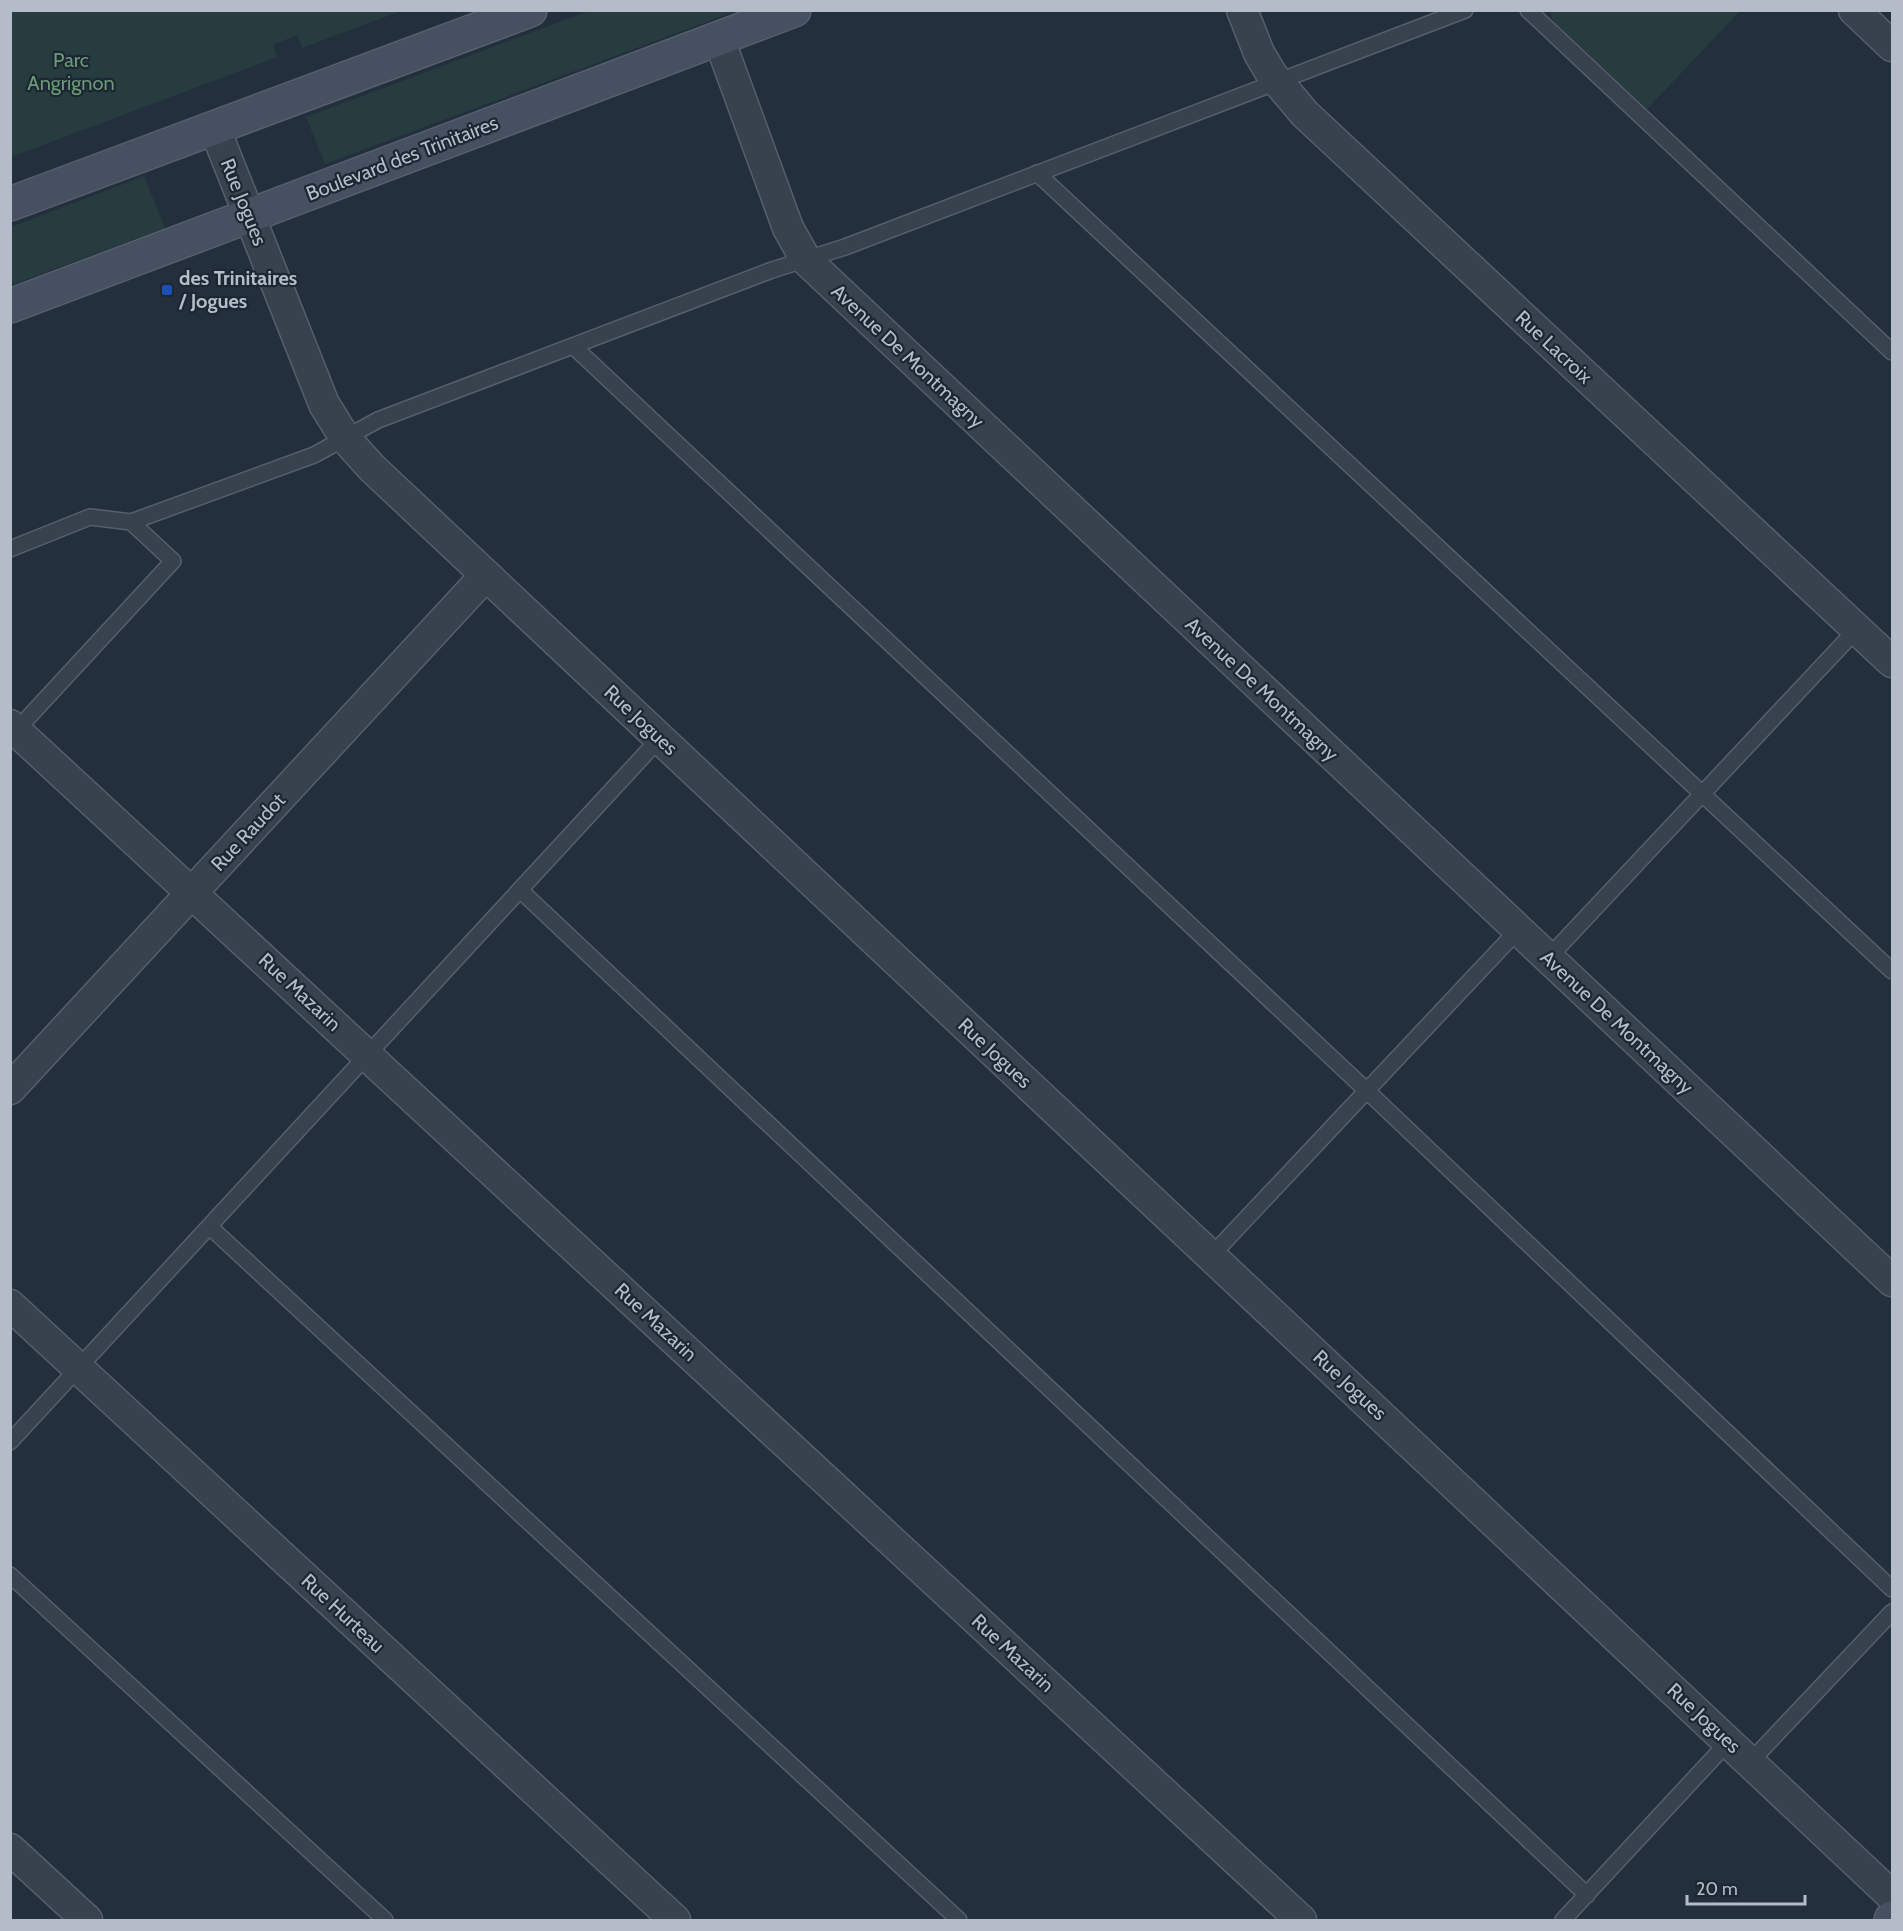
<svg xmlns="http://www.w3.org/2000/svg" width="1903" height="1931" viewBox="0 0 1903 1931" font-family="Cabin,sans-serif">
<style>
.green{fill:#263c3f}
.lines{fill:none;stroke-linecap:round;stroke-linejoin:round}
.lane-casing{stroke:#565f6c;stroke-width:18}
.street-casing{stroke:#565f6c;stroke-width:33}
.secondary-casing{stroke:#565f6c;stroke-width:36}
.lane{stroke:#38414e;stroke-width:15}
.street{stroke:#38414e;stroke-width:30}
.secondary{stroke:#465061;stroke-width:33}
.transit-dot{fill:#1a4fb4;stroke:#1d2633;stroke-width:2}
.labels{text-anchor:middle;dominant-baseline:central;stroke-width:4.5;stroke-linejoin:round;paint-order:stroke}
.park-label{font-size:20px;fill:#6b9a76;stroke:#1d2633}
.street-label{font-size:20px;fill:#b4bcc9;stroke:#1d2633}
.poi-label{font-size:20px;font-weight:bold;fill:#b4bcc9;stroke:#1d2633;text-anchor:start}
</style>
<rect width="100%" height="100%" fill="#242f3e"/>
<!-- green -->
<g class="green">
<polygon points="11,10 401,10 401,11 302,48 297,35 273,45 277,57 11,157"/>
<polygon points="589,11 736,11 325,164 306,117"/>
<polygon points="1550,11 1550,10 1740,11 1647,109 1553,21"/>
<polygon points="144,176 165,228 11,285 11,227"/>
</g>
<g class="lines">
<!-- lane casing -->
<g class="lane-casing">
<g id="lane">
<polyline points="1528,10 1892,352"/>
<polyline points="1037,173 1892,971"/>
<polyline points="573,346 1366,1090 1892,1589"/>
<polyline points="10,549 90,517 131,522 314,455 378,420 772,270 845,247 1465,10"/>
<polyline points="13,734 173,561 131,522"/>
<polyline points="520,890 1587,1895"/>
<polyline points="1549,957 1857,629"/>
<polyline points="210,1227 959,1920"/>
<polyline points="1211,1256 1518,930"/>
<polyline points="10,1442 660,738"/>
<polyline points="10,1575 385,1920"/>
<polyline points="1750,1762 1892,1612"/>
<polyline points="1563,1920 1729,1741"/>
</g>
</g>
<!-- street casing -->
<g class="street-casing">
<g id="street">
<polyline points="1242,10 1259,53 1272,75 1305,114 1892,662"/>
<polyline points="1854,10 1892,46"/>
<polyline points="719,39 788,228 806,260 1892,1281"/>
<polyline points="215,129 324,404 345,438 372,468 1892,1896"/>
<polyline points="10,725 1301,1920"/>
<polyline points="10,1089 486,575"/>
<polyline points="10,1305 675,1920"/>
<polyline points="10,1849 87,1920"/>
</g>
</g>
<!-- secondary casing -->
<g class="secondary-casing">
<g id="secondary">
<polyline points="10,204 530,10"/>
<polyline points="10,306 794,10"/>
<polyline points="1891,1920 1892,1918"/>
</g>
</g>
<!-- lane -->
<use href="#lane" class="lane"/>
<!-- street -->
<use href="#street" class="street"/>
<!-- secondary -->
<use href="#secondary" class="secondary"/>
</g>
<!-- markers -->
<rect class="transit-dot" x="161" y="284" width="12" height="12" rx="3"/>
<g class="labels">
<!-- park labels -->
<g class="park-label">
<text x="71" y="60">Parc<tspan x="71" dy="23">Angrignon</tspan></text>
</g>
<!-- street labels -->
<g class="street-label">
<text transform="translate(402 158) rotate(-21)">Boulevard des Trinitaires</text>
<text transform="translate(244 202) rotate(68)">Rue Jogues</text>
<text transform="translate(1554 347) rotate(43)">Rue Lacroix</text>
<text transform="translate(908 356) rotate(43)">Avenue De Montmagny</text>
<text transform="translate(1262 689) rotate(43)">Avenue De Montmagny</text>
<text transform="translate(641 720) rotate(43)">Rue Jogues</text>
<text transform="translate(248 832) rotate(-47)">Rue Raudot</text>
<text transform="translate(300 992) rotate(43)">Rue Mazarin</text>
<text transform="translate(1617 1022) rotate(43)">Avenue De Montmagny</text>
<text transform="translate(995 1053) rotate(43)">Rue Jogues</text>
<text transform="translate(656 1322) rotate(43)">Rue Mazarin</text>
<text transform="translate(1350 1385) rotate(43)">Rue Jogues</text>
<text transform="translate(343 1613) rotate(43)">Rue Hurteau</text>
<text transform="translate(1013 1653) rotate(43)">Rue Mazarin</text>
<text transform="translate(1704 1718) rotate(43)">Rue Jogues</text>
</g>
<!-- poi labels -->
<g class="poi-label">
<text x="179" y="278">des Trinitaires<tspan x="179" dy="23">/ Jogues</tspan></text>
</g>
</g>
<!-- border -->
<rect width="1903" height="1931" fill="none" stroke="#b4bcc9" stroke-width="24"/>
<!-- scale -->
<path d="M1687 1895v9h118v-9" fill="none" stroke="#b4bcc9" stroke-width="3"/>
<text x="1696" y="1895" font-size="18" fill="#b4bcc9" stroke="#1d2633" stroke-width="4.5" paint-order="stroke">20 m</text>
</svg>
